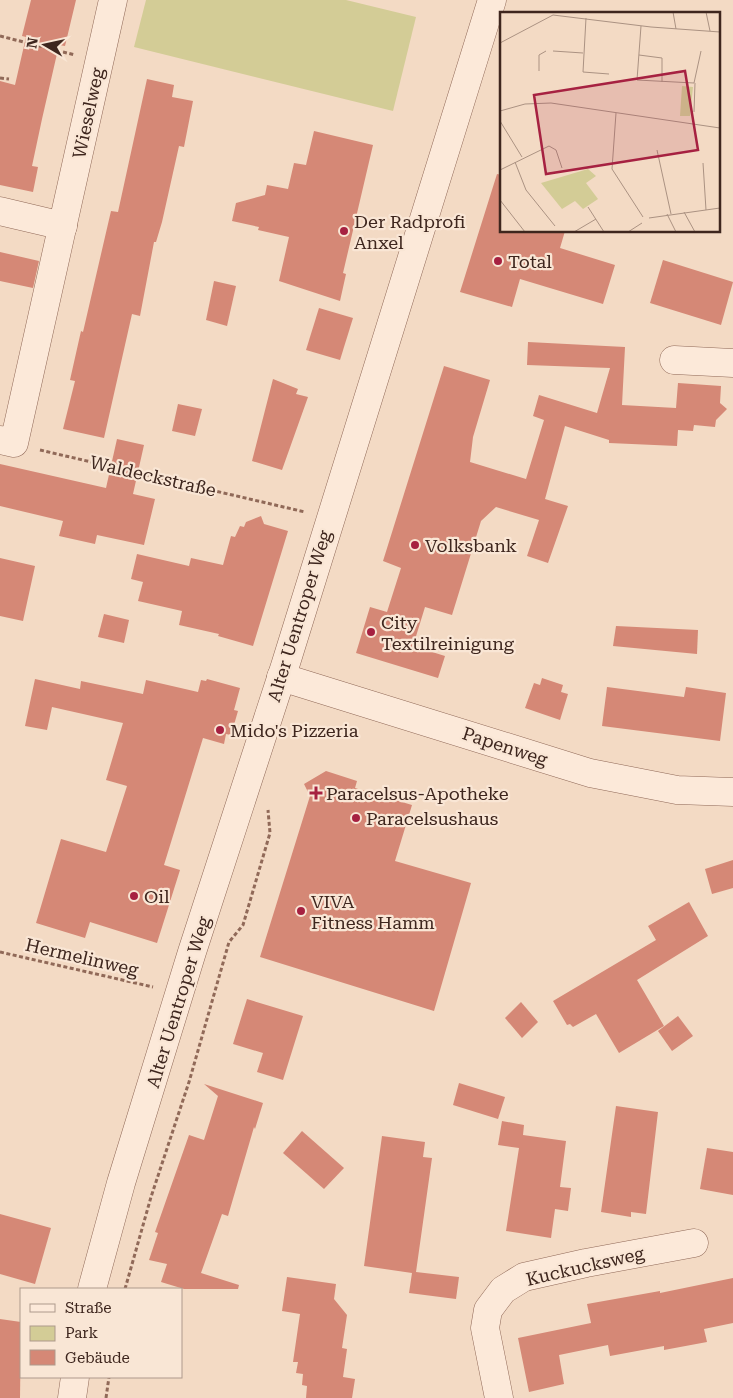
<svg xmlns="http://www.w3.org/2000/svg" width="733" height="1398" viewBox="0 0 733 1398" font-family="'Roboto Serif',serif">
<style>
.green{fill:#d3cc96}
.building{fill:#d58876}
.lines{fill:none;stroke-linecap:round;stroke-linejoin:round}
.minor-casing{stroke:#906958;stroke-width:29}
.tertiary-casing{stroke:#906958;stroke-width:29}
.path{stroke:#906958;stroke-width:3;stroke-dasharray:4 2.5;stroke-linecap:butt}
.minor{stroke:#fce9d9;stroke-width:28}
.tertiary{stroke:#fce9d9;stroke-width:28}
.poi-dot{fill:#a62141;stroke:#f9e6d5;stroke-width:2}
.labels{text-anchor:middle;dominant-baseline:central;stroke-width:4.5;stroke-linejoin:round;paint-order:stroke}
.street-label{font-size:18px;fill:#3e261e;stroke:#f9e6d5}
.poi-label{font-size:18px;fill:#3e261e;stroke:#f9e6d5;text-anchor:start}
.inset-road{fill:none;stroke:#ab9282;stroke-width:1}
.view{fill:#a62141;fill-opacity:0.15;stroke:#a62141;stroke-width:2.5}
.inset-edge{fill:none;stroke:#3e261e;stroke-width:2.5}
</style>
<rect width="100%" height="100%" fill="#f3dac4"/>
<!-- green -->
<polygon class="green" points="146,0 346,0 416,17 393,111 134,47"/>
<!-- building -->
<g class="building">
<polygon points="31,0 76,0 65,46 59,45 42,119 32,166 38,167 33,192 0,185 0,81 15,85 26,37 22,36"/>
<polygon points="147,79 174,85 172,97 193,101 184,147 179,146 162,222 156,242 154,242 140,316 132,314 104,438 63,429 75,381 70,380 81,331 83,332 111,211 118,212"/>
<polygon points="314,131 373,145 343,273 346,274 340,301 279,281 289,237 258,230 259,227 232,221 236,203 265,195 267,185 288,189 294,163 306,165"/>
<polygon points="497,174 502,175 502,231 565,231 560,248 615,265 603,304 520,279 512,307 460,292"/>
<polygon points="0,252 39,261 33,288 0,281"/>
<polygon points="663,260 733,282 721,325 650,303"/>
<polygon points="214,281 236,286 227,326 206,320"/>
<polygon points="319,308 353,318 340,360 306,350"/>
<polygon points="528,342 625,347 622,405 676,408 678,383 721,386 720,403 727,409 716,420 715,427 694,425 693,431 678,430 677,446 609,443 609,440 565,426 545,499 568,506 548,563 527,556 539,520 496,507 481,521 452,615 425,607 413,646 445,656 438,678 356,653 370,607 387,612 401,568 383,561 444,366 490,380 473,437 470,462 526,479 544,420 533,416 539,395 597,413 610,368 527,365"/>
<polygon points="273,379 298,389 296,394 308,397 282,470 252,461"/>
<polygon points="178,404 202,409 195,436 172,431"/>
<polygon points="117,439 144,445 133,494 155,499 144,545 97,535 95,544 59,536 63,521 0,506 0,464 106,488"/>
<polygon points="261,516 264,524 288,531 253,646 218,636 219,634 179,625 182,611 138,601 143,582 131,579 137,554 189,566 191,558 223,565 231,536 235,537 240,526 244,527 246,522"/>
<polygon points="0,558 35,566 23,621 0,616"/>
<polygon points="104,614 129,620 124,643 98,637"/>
<polygon points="616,626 698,630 697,654 613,646"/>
<polygon points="542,678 563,685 561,692 568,694 560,720 525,708 534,683 540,685"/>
<polygon points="35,679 80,689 81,681 143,694 146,680 198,692 201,680 206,681 207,679 240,688 234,710 238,711 231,735 226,734 224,744 203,738 164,865 180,870 157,943 90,922 85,938 36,923 61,839 106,852 127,786 106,780 123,723 52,707 47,730 25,726"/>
<polygon points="607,687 684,697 686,687 726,693 720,741 602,726"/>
<polygon points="326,771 357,781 355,788 412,805 395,861 471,883 434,1011 260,957 310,796 304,784"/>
<polygon points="733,860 733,888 712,894 705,869"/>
<polygon points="689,902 708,936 637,980 664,1026 619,1053 596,1014 573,1027 570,1024 567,1025 553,1001 656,940 648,926"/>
<polygon points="247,999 303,1016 283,1080 257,1072 263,1053 233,1044"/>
<polygon points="521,1002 538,1022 522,1038 505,1018"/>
<polygon points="678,1016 693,1036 672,1051 658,1031"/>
<polygon points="459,1083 505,1097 498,1119 453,1105"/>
<polygon points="204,1084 263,1103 255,1129 254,1127 228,1216 222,1214 201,1273 239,1285 238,1289 184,1289 161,1282 167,1264 149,1260 158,1233 155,1232 189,1135 204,1140 218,1096"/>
<polygon points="616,1106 658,1112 646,1214 631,1212 631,1217 601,1212"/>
<polygon points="502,1121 524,1125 523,1135 566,1141 560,1187 571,1188 568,1211 555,1209 551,1238 506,1231 519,1148 498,1145"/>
<polygon points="302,1131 344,1168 324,1189 283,1153"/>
<polygon points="382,1136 425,1142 423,1157 432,1158 416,1272 459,1277 456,1299 409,1293 412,1273 364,1266"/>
<polygon points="707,1148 733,1152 733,1195 700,1189"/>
<polygon points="0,1214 51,1228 35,1284 0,1274"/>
<polygon points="287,1277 336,1284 334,1299 347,1315 342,1348 347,1349 343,1377 355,1379 352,1398 306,1398 307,1386 302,1385 303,1374 296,1373 298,1362 293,1362 300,1314 282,1311"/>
<polygon points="733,1278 733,1323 704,1329 707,1342 664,1350 664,1346 610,1356 608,1345 559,1355 564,1384 529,1392 518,1338 591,1323 587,1304 660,1291 660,1293"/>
<polygon points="0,1319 21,1322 20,1398 0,1398"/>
</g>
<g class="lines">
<!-- minor casing -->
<g class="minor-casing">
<g id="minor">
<polyline points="0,211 63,226"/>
<polyline points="674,360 733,363"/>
<polyline points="0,440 14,443 113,0"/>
<polyline points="281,677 590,773 677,790 733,792"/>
<polyline points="499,1398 485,1328 488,1310 503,1290 524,1277 586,1263 694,1243"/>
</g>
</g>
<!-- tertiary casing -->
<g class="tertiary-casing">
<g id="tertiary">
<polyline points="92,1289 121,1183 192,952 285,666 492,0"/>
<polyline points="72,1398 75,1377"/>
</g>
</g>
<!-- path -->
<g class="path">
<polyline points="0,36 75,55"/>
<polyline points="0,78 9,79"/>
<polyline points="40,450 305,512"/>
<polyline points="0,952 153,987"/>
<polyline points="125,1289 151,1197 189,1082 229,942 243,925 270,833 268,810"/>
<polyline points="106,1398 109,1377"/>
</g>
<!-- minor -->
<use href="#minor" class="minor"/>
<!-- tertiary -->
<use href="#tertiary" class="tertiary"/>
</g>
<!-- markers -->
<g class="poi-dot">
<circle cx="344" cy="231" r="5"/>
<circle cx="498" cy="261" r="5"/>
<circle cx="415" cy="545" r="5"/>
<circle cx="371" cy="632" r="5"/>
<circle cx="220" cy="730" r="5"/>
<path d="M313.5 785.5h5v5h5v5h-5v5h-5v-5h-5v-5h5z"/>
<circle cx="356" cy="818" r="5"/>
<circle cx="134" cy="896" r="5"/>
<circle cx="301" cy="911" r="5"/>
</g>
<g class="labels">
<!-- street labels -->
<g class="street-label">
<text transform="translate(88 113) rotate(-78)">Wieselweg</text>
<text transform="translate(153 476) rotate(13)">Waldeckstraße</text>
<text transform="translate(299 616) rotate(-73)">Alter Uentroper Weg</text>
<text transform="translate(505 746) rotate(18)">Papenweg</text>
<text transform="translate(82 957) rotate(13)">Hermelinweg</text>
<text transform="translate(178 1002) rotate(-73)">Alter Uentroper Weg</text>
<text transform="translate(585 1266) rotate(-13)">Kuckucksweg</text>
</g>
<!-- poi labels -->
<g class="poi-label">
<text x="354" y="221">Der Radprofi<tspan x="354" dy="21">Anxel</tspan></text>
<text x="508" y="261">Total</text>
<text x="425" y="545">Volksbank</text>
<text x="381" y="622">City<tspan x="381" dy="21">Textilreinigung</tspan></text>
<text x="230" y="730">Mido's Pizzeria</text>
<text x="326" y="793">Paracelsus-Apotheke</text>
<text x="366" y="818">Paracelsushaus</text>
<text x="144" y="896">Oil</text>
<text x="311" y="901">VIVA<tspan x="311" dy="21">Fitness Hamm</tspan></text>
</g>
</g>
<!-- overview -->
<g transform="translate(500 12)">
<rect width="220" height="220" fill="#f3dac4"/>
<path d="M182 74 193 75 190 104H180ZM88 157 96 164 86 171 98 187 83 197 75 189 62 197 41 171Z" fill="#d3cc96"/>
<path class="inset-road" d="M173 0 176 17M206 0 210 19M86 6 83 60 109 62M141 14 137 68 194 71 201 39M0 31 53 3 151 15 220 20M53 39 83 41M139 43 162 46V70M39 59V43L46 39M0 99 25 92 51 91 220 116M194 100 195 71M116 101 112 157 143 205M0 109 22 145M157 138 171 202M15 150 26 178 55 214M203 151 206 198M0 158 49 134 56 138 62 156M0 188 25 220M88 195 104 220M184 200 195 220M167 202 176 220M149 206 220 196M74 220 96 207M128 220 142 211"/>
<path class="view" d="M185 59 198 138 46 162 34 83Z"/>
<rect width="220" height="220" class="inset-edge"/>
</g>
<!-- legend -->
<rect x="20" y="1288" width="162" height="90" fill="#f9e6d5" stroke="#ae998c"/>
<rect x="30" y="1304" width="25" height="8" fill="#fce9d9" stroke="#ae998c"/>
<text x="65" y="1313" font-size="15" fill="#3e261e">Straße</text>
<rect x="30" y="1326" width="25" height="15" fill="#d3cc96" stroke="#ae998c"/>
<text x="65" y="1338" font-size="15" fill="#3e261e">Park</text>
<rect x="30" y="1350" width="25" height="15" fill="#d58876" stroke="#ae998c"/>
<text x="65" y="1363" font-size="15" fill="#3e261e">Gebäude</text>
<!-- north arrow -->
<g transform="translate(45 45) rotate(279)" stroke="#f9e6d5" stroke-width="4" paint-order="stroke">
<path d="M0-4L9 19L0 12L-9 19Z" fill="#3e261e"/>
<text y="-8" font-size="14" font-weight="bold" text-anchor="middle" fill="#3e261e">N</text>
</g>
</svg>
